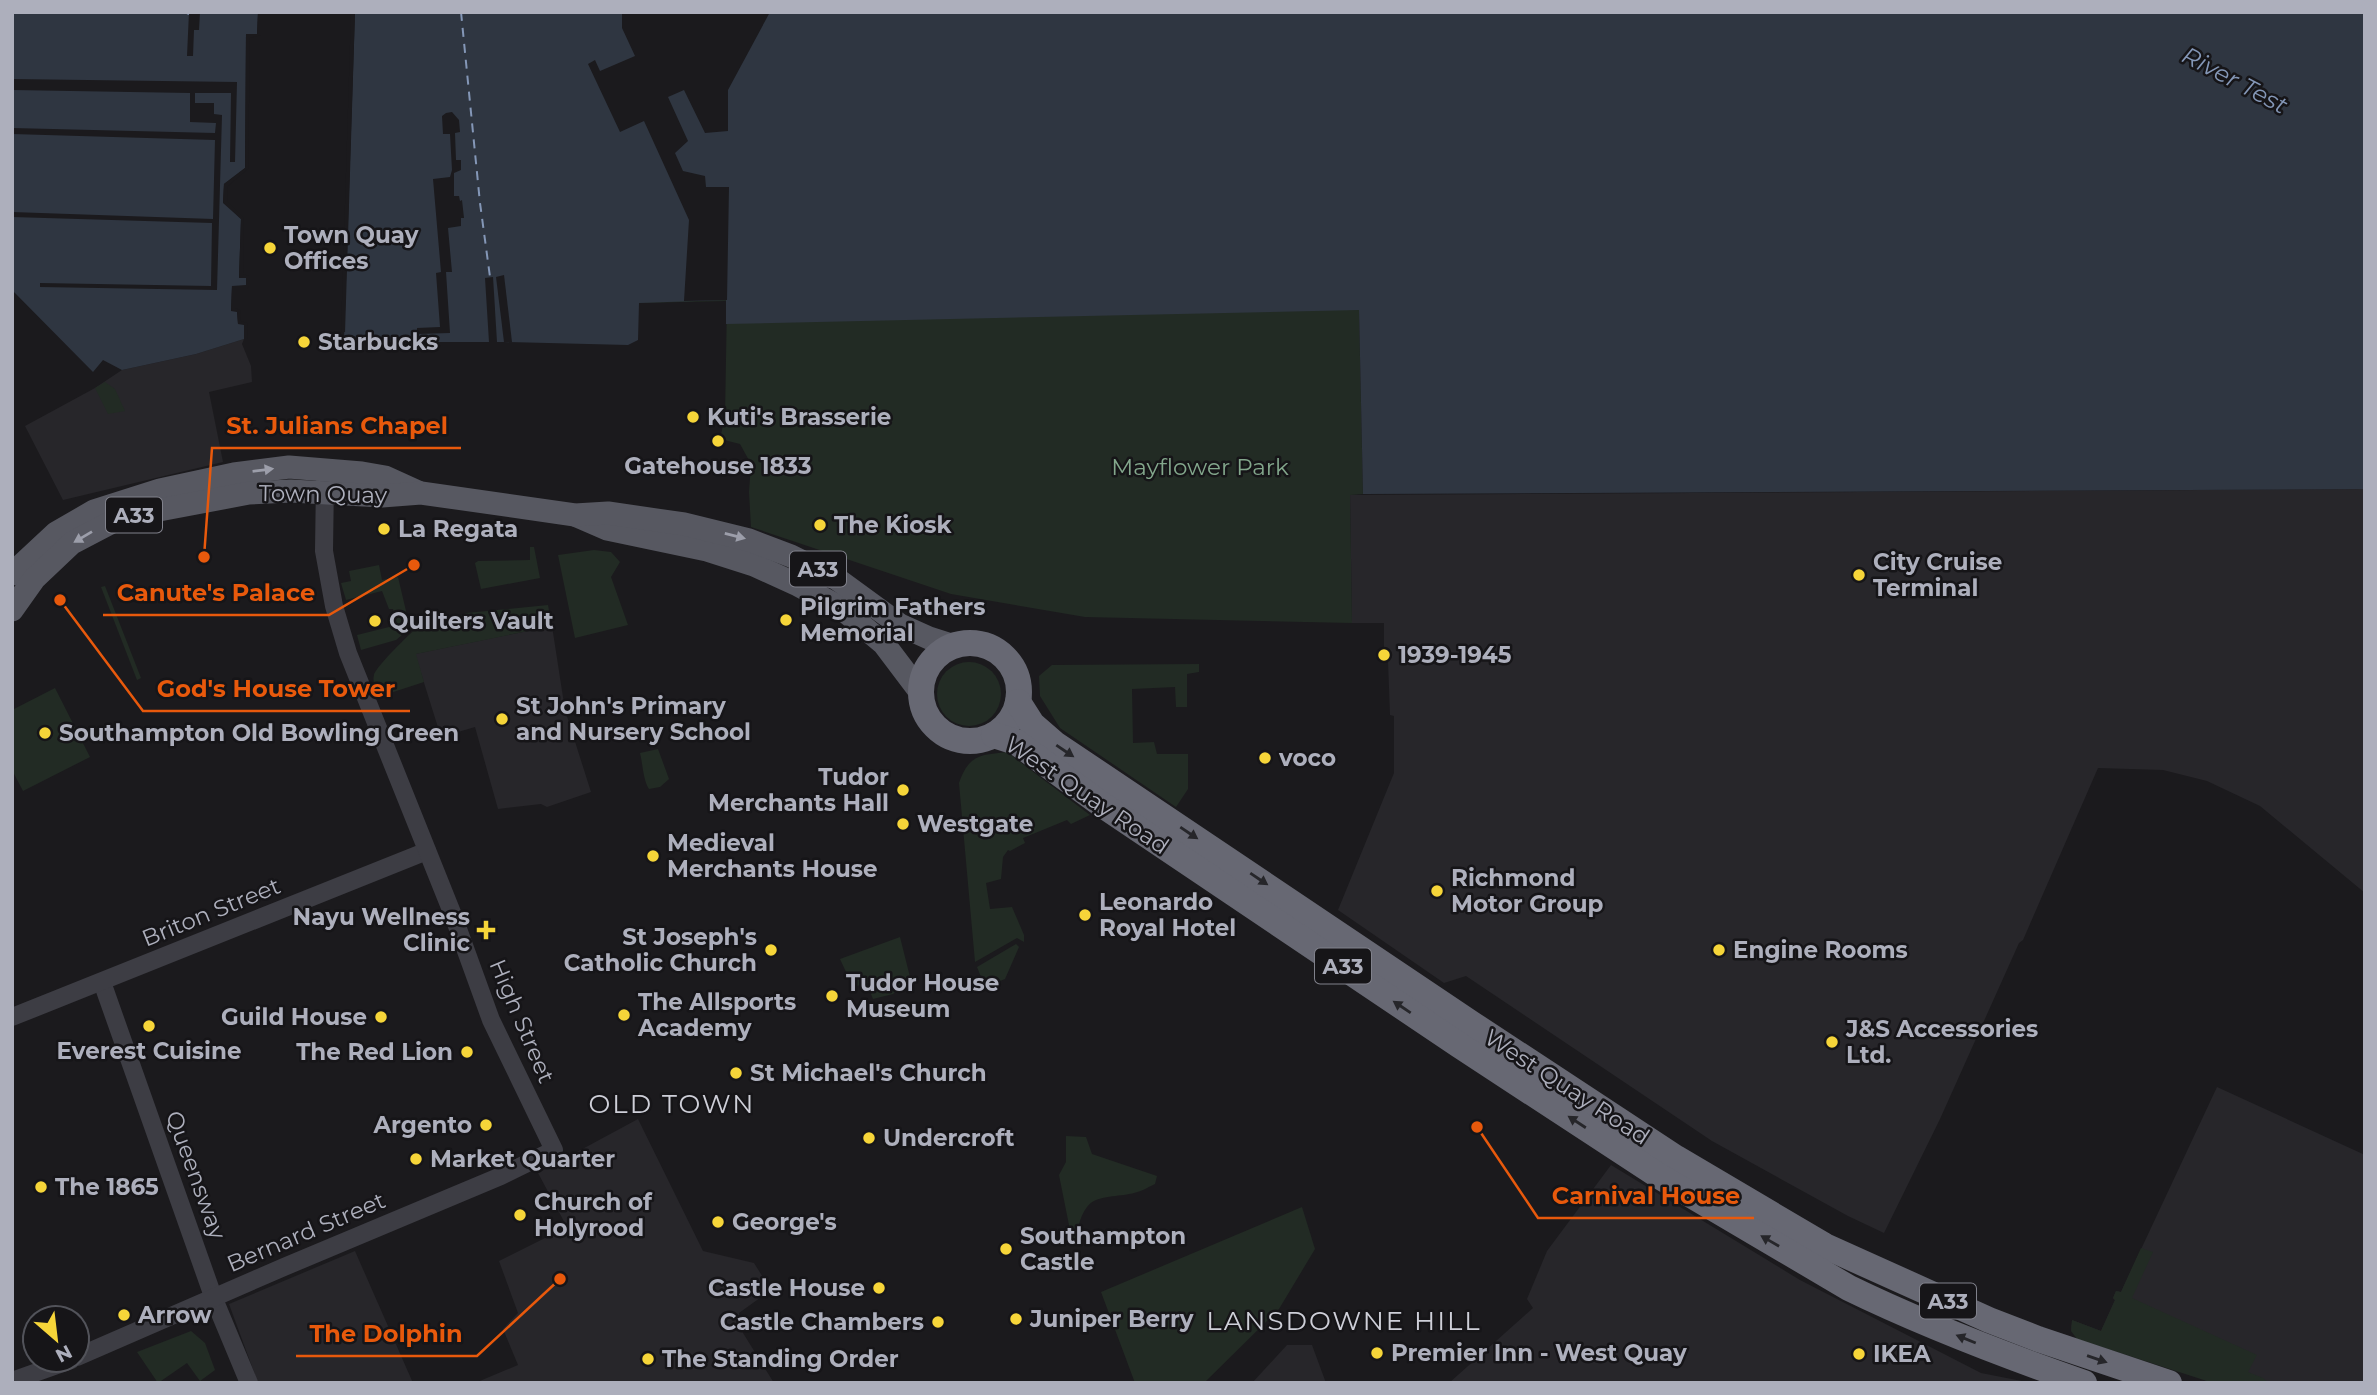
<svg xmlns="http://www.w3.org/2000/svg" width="2377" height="1395" viewBox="0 0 2377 1395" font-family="Montserrat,sans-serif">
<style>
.built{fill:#27262a}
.green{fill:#222b24}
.water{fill:#2f3641}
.pier{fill:#1b1a1d}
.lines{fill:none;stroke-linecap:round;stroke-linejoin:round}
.ferry{stroke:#8497b7;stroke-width:2;stroke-dasharray:9 7;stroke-linecap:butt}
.minor{stroke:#3d3d44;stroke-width:18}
.major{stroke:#575861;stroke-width:23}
.highway{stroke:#676873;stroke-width:26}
.oneway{fill:#9c9eaa}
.oneway2{fill:#26262a}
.poi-dot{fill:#f6d539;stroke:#161518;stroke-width:2.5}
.labels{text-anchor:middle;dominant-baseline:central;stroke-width:5;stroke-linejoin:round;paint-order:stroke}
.shield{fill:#161518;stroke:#80818b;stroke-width:2}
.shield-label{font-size:21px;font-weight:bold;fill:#adafbc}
.poi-label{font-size:23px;font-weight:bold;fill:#adafbc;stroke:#161518;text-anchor:start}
.park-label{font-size:23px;fill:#83a78c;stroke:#161518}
.street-label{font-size:23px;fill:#adafbc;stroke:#161518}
.water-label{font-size:24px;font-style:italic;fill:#8497b7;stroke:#161518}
.quarter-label{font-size:26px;letter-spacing:2px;fill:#cecfd8;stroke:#161518}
.leader{fill:none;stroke:#e8590c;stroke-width:2.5}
.callout-dot{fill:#e8590c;stroke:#161518;stroke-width:2.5}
.callout-label{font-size:24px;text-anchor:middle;font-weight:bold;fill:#e8590c;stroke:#161518;stroke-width:5;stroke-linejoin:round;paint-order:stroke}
</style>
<rect width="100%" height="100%" fill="#1b1a1d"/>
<!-- built -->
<g class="built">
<polygon points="244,339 242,344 251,366 252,382 209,392 223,462 63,500 25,426 95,388 122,370 196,354"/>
<polygon points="2365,489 2365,893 2260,806 2207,781 2163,770 2098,768 2023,940 2019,943 1940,1119 1884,1233 1848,1216 1712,1141 1466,976 1444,983 1338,910 1394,773 1394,716 1390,715 1388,661 1384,655 1384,623 1352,623 1350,495"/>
<polygon points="552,626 565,710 591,792 547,807 541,804 498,809 475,727 441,737 415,654"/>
<polygon points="2217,1087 2365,1155 2365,1383 2213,1383 2071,1331 2072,1320 2101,1331 2115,1300 2113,1298 2116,1291 2121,1292"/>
<polygon points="638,1119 703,1251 754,1263 771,1290 739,1313 743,1333 774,1383 475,1383 518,1365 503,1329 518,1313 499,1261 567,1227 538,1173"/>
<polygon points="1611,1165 1800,1280 1981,1373 2032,1383 1449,1383 1533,1308 1527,1299 1547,1251"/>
<polygon points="355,1251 413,1383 258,1383 229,1304"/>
<polygon points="1287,1345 1312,1345 1326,1383 1252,1383"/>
</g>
<!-- green -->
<g class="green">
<polygon points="659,50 1359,310 1363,494 1350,495 1352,623 1085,617 951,594 751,527 749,492 751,464 740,444 720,439 725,416 727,301 639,303"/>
<polygon points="105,382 115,389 125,411 108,414 95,388"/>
<polygon points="530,547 534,547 540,578 481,589 475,563 478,561 530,560"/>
<polygon points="594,550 611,552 620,562 611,577 628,625 575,638 558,555"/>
<polygon points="379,565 382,580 398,577 410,628 396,640 361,650 357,635 397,625 393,609 389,609 382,591 346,600 341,583 351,581 349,571"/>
<polygon points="105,586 141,678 137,680 101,587"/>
<path d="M548 605 552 626 416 654 424 682 378 697C376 690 372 682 374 675 376 666 420 623 429 618L449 620 466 613Z"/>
<circle cx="969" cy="694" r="32"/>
<polygon points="1199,664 1199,672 1187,674 1187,707 1176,707 1175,687 1132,689 1133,743 1154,742 1157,754 1188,754 1188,789 1176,807 1060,728 1040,696 1039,676 1052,665"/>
<polygon points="55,688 90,757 23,791 12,770 12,710"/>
<path d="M658 749 669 779 660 787 649 789C643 780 643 765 640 753Z"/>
<path d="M1007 752 1090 815 1071 824 1067 820 1023 838 1025 843 1010 851 1008 850 1003 857 1001 879 986 883 990 909 1012 907 1024 935V942L1017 938 975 962 959 783C969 754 981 755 1007 752Z"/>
<polygon points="900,937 910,977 893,994 873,999 871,994 874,990 868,983 853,987 840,959"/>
<polygon points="1016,944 1019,947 1005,979 985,987 977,967"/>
<path d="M1066 1136 1086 1137 1092 1154 1157 1176 1155 1184C1147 1188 1138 1193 1129 1194 1116 1197 1096 1195 1087 1207 1079 1217 1077 1234 1073 1245L1059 1175 1066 1162Z"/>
<polygon points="1302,1207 1315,1249 1279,1309 1204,1383 1135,1383 1101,1292"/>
<polygon points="2141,1248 2153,1252 2132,1298 2257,1355 2248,1372 2263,1378 2269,1383 2213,1383 2077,1339 2071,1331 2072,1320 2101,1331 2115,1300 2113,1298 2116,1291 2121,1292"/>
<polygon points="191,1331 205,1343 215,1370 200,1381 187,1363 158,1383 137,1352"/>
</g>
<!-- water -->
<g class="water">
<polygon points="12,12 258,12 257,34 246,34 245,168 224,184 223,202 241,219 239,277 246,278 246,286 232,286 231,311 237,311 238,324 244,324 244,339 196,354 122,370 103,360 93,372 12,290"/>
<polygon points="355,12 2365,12 2365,489 1363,494 1359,310 726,324 726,300 639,303 638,340 628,345 504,342 344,342"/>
</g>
<!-- pier -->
<g class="pier">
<polygon points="189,12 200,12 199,30 194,30 193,56 187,56"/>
<polygon points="258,12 261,12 261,35 250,38 248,169 228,186 227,201 244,218 243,274 249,276 249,286 247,289 235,289 235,308 240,310 241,321 247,323 248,339 244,339 244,325 238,324 237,312 231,311 232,286 246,285 246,278 239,278 241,219 223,203 224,184 245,168 246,34 257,34"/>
<polygon points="351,12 355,12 345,332 341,332"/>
<polygon points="659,12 770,12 728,90 728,131 705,133 684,90 668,97 688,141 675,153 683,171 705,176 706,187 729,187 727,300 684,301 689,220 644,121 620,132 588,64 595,60 600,71 635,56 622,28 622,14"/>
<polygon points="12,79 237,82 235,162 230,162 231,93 195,93 195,103 214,103 214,114 222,115 217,290 40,287 40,283 211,286 212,223 12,217 12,212 213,219 215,140 12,134 12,128 215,133 216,123 190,122 190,93 12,90"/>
<polygon points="452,112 459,120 460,132 455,133 456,160 461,160 461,170 454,173 454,196 459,196 460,201 462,200 464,218 461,218 461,226 448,228 452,272 446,272 450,333 417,334 417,328 440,327 436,273 441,272 433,179 450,177 452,170 450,134 443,134 442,116 446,113"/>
<polygon points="504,275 512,342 504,342 496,277"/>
<polygon points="493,277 497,342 489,342 485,278"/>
</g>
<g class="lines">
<!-- ferry -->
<g class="ferry">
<polyline points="185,12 189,14"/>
<polyline points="461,12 480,203 490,277"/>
</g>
<!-- minor -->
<g class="minor">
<polyline points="102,982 214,1299 249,1383"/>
<polyline points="12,1017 427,851"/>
<polyline points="77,1357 284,1267 501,1176 554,1150 491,1020 453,915 348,653 334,606 324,551 325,481"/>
<polyline points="12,1381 71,1360"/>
</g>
<!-- major -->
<g class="major">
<polyline points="577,516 607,529 707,550 754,565 798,585 841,608 884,644 921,693"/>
<polyline points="12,574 56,533 94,511 160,490 234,474 289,467 362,473 385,477 418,492"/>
<polyline points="12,610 34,579 72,543 114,521 138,514 249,493 291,491 382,496 421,493 575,515 608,513 684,524 749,540 791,556 837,579 900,625 929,638 954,646"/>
</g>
<!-- highway -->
<g class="highway">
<circle cx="970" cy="692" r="49"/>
<polyline points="1018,702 1032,724 1055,744 1472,1024 1676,1158 1825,1246 1989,1320 2038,1339 2169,1383"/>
<path d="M994 735 1016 742 1101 804 1459 1045 1659 1176 1849 1288C1925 1325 2004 1355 2084 1383"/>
</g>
</g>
<!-- one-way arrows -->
<defs><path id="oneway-solid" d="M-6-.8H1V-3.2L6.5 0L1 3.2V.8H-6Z" transform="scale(1.75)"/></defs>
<g class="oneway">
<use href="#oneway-solid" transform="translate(263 470) rotate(-7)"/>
<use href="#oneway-solid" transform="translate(735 536) rotate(14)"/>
<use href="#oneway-solid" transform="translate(83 537) rotate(149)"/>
</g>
<g class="oneway2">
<use href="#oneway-solid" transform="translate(1065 751) rotate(34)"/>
<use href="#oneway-solid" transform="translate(1189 833) rotate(34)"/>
<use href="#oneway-solid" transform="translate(1259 879) rotate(34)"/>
<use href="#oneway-solid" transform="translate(1402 1007) rotate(-146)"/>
<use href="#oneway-solid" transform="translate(1577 1122) rotate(-147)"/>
<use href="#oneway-solid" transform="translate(1770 1241) rotate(-150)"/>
<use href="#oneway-solid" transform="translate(1966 1339) rotate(-158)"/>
<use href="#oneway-solid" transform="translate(2097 1359) rotate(19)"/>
</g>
<!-- markers -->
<g class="poi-dot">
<circle cx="270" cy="248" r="7"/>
<circle cx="304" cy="342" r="7"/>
<circle cx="693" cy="417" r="7"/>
<circle cx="718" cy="441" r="7"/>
<circle cx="820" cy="525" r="7"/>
<circle cx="384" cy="529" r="7"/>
<circle cx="1859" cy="575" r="7"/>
<circle cx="786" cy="620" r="7"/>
<circle cx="375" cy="621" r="7"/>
<circle cx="1384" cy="655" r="7"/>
<circle cx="502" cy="719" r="7"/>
<circle cx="45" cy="733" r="7"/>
<circle cx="1265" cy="758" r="7"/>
<circle cx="903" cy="790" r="7"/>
<circle cx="903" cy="824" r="7"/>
<circle cx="653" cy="856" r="7"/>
<circle cx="1437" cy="891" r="7"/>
<circle cx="1085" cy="915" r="7"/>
<path d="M482.5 919.5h7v7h7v7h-7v7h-7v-7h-7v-7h7z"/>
<circle cx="771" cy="950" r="7"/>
<circle cx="1719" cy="950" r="7"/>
<circle cx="832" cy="996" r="7"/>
<circle cx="624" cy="1015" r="7"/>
<circle cx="381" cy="1017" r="7"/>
<circle cx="149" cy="1026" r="7"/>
<circle cx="1832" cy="1042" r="7"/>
<circle cx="467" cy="1052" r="7"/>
<circle cx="736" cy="1073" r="7"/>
<circle cx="486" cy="1125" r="7"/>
<circle cx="869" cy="1138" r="7"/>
<circle cx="416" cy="1159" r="7"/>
<circle cx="41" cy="1187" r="7"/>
<circle cx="520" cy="1215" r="7"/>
<circle cx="718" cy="1222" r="7"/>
<circle cx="1006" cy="1249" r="7"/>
<circle cx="879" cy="1288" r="7"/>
<circle cx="124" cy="1315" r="7"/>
<circle cx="1016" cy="1319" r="7"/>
<circle cx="938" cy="1322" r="7"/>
<circle cx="1377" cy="1353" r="7"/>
<circle cx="1859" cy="1354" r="7"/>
<circle cx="648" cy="1359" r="7"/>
</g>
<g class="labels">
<!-- shield labels -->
<g class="shield">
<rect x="106" y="497.5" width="56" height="35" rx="5"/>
<rect x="790" y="551.5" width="56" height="35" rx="5"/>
<rect x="1315" y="948.5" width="56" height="35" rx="5"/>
<rect x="1920" y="1283.5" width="56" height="35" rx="5"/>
</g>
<g class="shield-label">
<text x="134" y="515">A33</text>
<text x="818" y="569">A33</text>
<text x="1343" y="966">A33</text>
<text x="1948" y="1301">A33</text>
</g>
<!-- poi labels -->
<g class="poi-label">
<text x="284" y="235">Town Quay<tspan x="284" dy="26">Offices</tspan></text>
<text x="318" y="342">Starbucks</text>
<text x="707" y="417">Kuti's Brasserie</text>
<text x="718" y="466" text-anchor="middle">Gatehouse 1833</text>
<text x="834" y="525">The Kiosk</text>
<text x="398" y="529">La Regata</text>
<text x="1873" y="562">City Cruise<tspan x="1873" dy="26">Terminal</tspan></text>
<text x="800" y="607">Pilgrim Fathers<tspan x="800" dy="26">Memorial</tspan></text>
<text x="389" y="621">Quilters Vault</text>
<text x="1398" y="655">1939-1945</text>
<text x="516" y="706">St John's Primary<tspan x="516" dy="26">and Nursery School</tspan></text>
<text x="59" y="733">Southampton Old Bowling Green</text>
<text x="1279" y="758">voco</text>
<text x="889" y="777" text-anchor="end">Tudor<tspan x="889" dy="26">Merchants Hall</tspan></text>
<text x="917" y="824">Westgate</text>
<text x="667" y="843">Medieval<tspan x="667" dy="26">Merchants House</tspan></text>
<text x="1451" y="878">Richmond<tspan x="1451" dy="26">Motor Group</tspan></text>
<text x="1099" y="902">Leonardo<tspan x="1099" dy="26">Royal Hotel</tspan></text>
<text x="470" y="917" text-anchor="end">Nayu Wellness<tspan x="470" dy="26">Clinic</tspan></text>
<text x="757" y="937" text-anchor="end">St Joseph's<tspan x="757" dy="26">Catholic Church</tspan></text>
<text x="1733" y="950">Engine Rooms</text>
<text x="846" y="983">Tudor House<tspan x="846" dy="26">Museum</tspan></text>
<text x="638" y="1002">The Allsports<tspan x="638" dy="26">Academy</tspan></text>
<text x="367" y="1017" text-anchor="end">Guild House</text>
<text x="1846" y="1029">J&amp;S Accessories<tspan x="1846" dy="26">Ltd.</tspan></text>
<text x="149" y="1051" text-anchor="middle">Everest Cuisine</text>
<text x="453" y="1052" text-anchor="end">The Red Lion</text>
<text x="750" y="1073">St Michael's Church</text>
<text x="472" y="1125" text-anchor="end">Argento</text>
<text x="883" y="1138">Undercroft</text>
<text x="430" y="1159">Market Quarter</text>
<text x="55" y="1187">The 1865</text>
<text x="534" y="1202">Church of<tspan x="534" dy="26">Holyrood</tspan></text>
<text x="732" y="1222">George's</text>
<text x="1020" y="1236">Southampton<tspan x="1020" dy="26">Castle</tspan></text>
<text x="865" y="1288" text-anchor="end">Castle House</text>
<text x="138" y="1315">Arrow</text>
<text x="1030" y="1319">Juniper Berry</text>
<text x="924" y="1322" text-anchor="end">Castle Chambers</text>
<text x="1391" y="1353">Premier Inn - West Quay</text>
<text x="1873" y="1354">IKEA</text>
<text x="662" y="1359">The Standing Order</text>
</g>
<!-- park labels -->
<g class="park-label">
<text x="1200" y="467">Mayflower Park</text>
</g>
<!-- street labels -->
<g class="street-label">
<text transform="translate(323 494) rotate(1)">Town Quay</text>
<text transform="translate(1087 795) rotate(34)">West Quay Road</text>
<text transform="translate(211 912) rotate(-22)">Briton Street</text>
<text transform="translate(522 1021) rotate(67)">High Street</text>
<text transform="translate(1567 1087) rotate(33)">West Quay Road</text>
<text transform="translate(196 1175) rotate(70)">Queensway</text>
<text transform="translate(306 1232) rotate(-23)">Bernard Street</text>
</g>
<!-- water labels -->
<g class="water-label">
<text transform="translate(2235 80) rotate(28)">River Test</text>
</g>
<!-- quarter labels -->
<g class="quarter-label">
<text x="672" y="1104">OLD TOWN</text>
<text x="1344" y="1321">LANSDOWNE HILL</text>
</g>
</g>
<!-- callouts -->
<path class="leader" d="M204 557L212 448H461M414 565L329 615H103M60 600L143 711H410M1477 1127L1538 1218H1754M560 1279L477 1356H296"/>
<g class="callout-dot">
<circle cx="204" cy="557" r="7"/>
<circle cx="414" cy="565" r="7"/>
<circle cx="60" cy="600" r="7"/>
<circle cx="1477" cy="1127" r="7"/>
<circle cx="560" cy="1279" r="7"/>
</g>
<g class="callout-label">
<text x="337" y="434">St. Julians Chapel</text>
<text x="216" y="601">Canute's Palace</text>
<text x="276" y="697">God's House Tower</text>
<text x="1646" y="1204">Carnival House</text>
<text x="386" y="1342">The Dolphin</text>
</g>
<!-- border -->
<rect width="2377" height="1395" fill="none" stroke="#adafbc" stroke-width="28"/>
<!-- north arrow -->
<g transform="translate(56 1339) rotate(152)"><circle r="33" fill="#161518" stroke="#52535a" stroke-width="2"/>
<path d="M0-5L12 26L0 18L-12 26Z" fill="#f6d539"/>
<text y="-10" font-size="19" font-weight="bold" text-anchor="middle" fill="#adafbc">N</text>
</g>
</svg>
